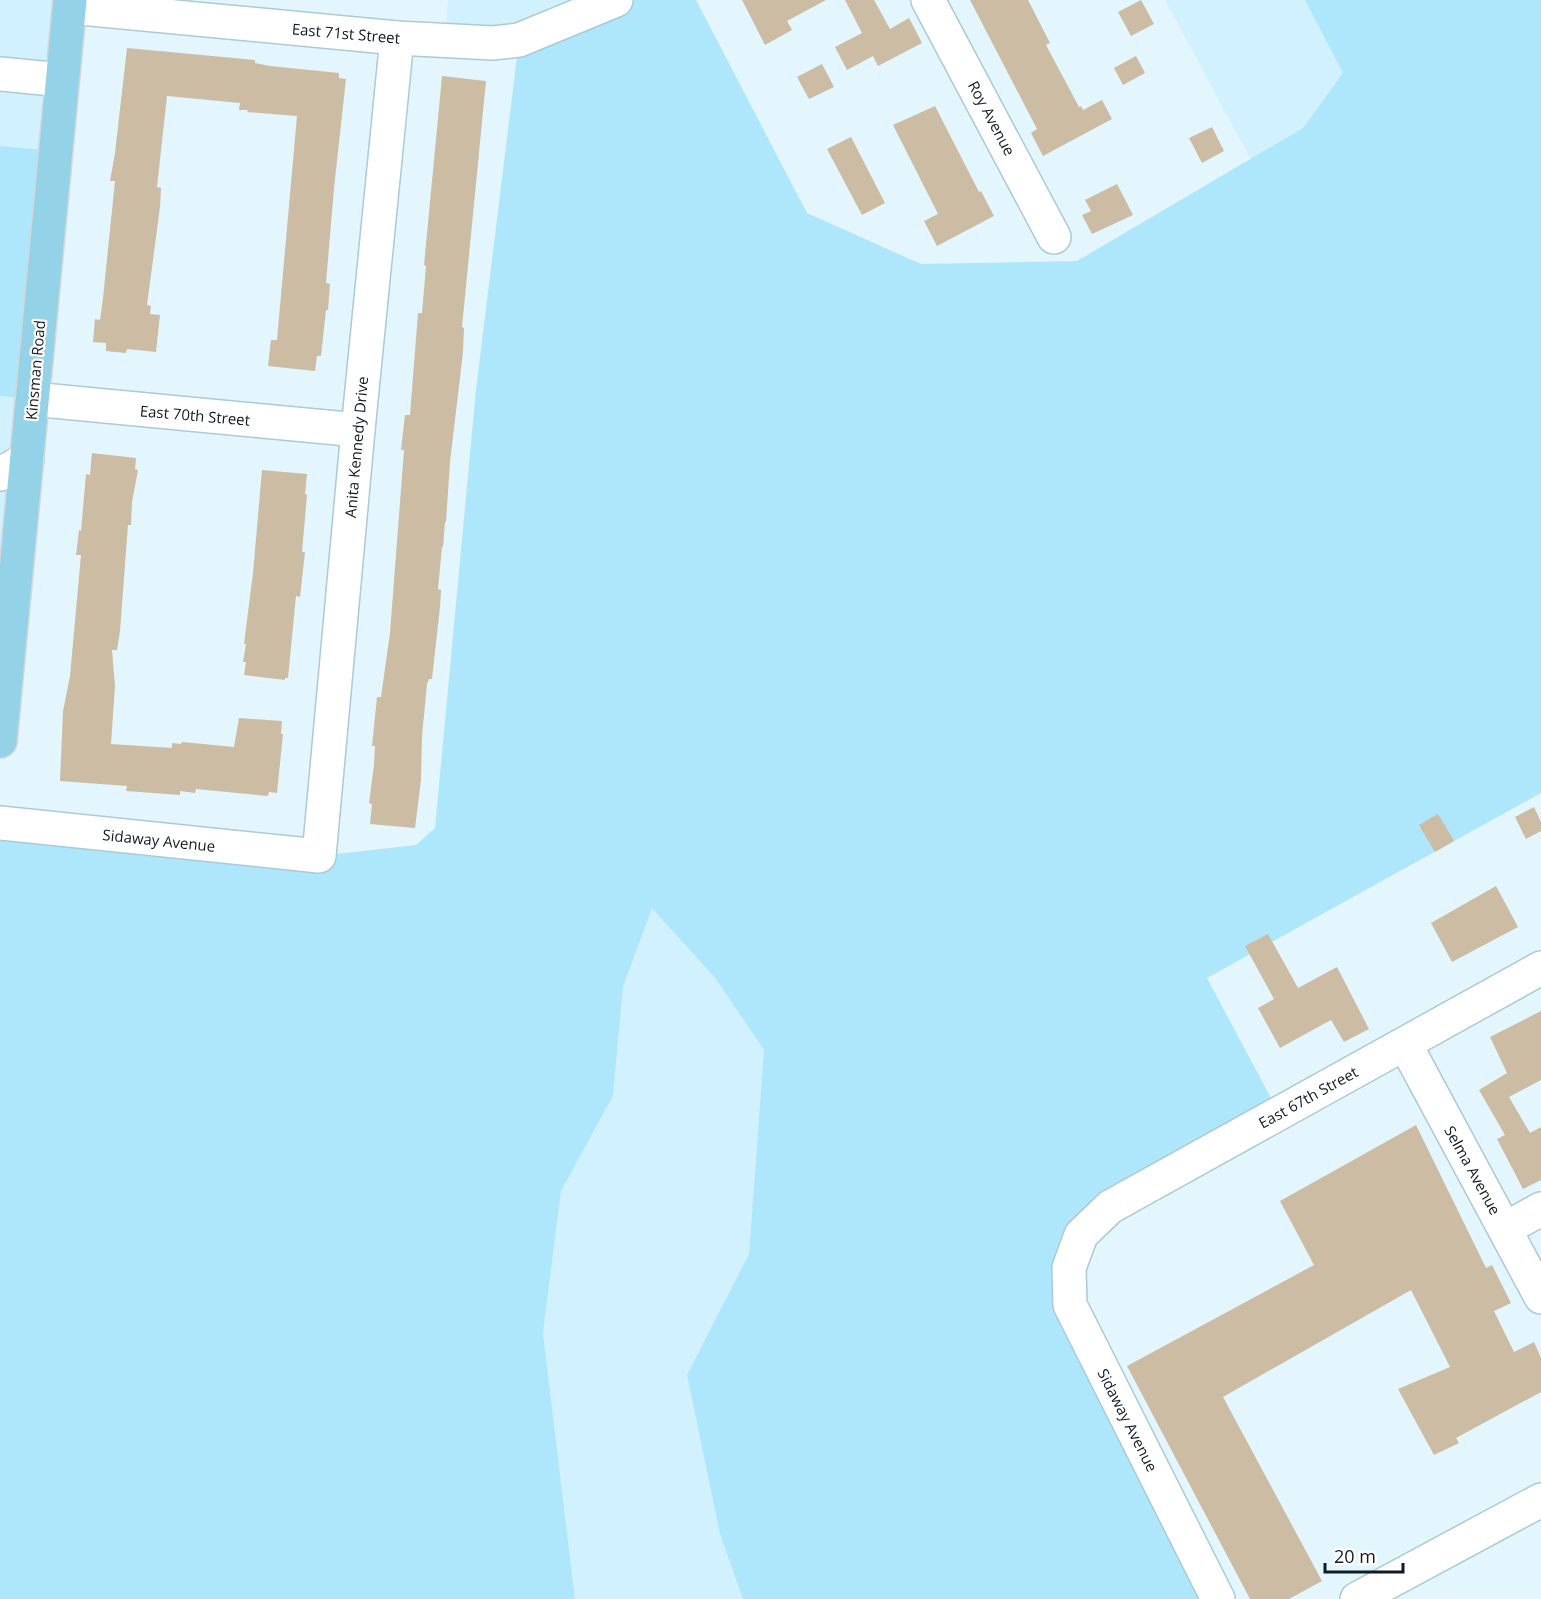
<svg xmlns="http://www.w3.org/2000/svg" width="1541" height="1599" viewBox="0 0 1541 1599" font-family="'Open Sans',sans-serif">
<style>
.built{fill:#d0f1fd}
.green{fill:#aee6fb}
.building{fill:#ccbca4}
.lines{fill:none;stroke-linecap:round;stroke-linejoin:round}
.minor-casing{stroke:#abcad6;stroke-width:36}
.major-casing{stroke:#d4d6d7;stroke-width:36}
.minor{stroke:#fff;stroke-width:33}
.major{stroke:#94d3e7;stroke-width:33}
.labels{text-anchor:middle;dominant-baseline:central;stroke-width:4.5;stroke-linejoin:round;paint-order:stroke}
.street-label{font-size:15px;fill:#101c21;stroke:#fff}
</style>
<rect width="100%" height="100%" fill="#e3f6fd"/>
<!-- built -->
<g class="built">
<polygon points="0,0 70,0 56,151 0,146"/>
<polygon points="448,0 576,0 514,26 498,29 446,25"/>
<polygon points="1165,0 1305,0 1343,73 1303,128 1251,160"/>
<polygon points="0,396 32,399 0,657"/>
<polygon points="652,907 716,979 764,1050 749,1254 687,1375 720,1534 743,1599 575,1599 543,1333 561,1191 613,1096 623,987"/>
</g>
<!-- green -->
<g class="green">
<polygon points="616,0 696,0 807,213 921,264 1077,261 1303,128 1343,73 1305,0 1541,0 1541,793 1207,978 1279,1113 1162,1177 1069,1268 1218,1599 743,1599 720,1534 687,1375 749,1254 764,1050 716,979 652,908 623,987 613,1096 561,1191 543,1333 575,1599 0,1599 0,823 319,856 416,845 435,828 476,390 519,40"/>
<polygon points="0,146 56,151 32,399 0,396"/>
</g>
<!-- building -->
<g class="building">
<polygon points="742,0 826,0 787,21 792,30 765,45"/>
<polygon points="845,0 874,0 890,29 909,18 922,43 878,66 873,56 847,70 835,47 862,33"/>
<polygon points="970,0 1028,0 1050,43 1046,45 1079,107 1081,106 1083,110 1102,100 1112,119 1043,156 1031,133 1037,129"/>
<polygon points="1141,0 1154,24 1131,36 1118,12"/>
<polygon points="127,48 255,60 255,63 270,66 339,73 339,78 346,79 334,188 326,283 330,284 328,310 326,310 321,356 317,356 315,371 268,366 271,340 277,340 297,116 247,112 248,110 239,110 240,103 167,96 157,187 161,188 160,207 147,305 151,306 150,314 160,315 156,352 127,349 126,353 106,351 106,343 93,342 95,319 100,320 103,298 115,181 110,181 115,153"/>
<polygon points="1136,56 1145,73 1123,85 1114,68"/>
<polygon points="822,64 834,87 809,99 797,77"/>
<polygon points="442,76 486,81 462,327 464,328 463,352 450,462 446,522 445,522 443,547 442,547 438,589 441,590 440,607 432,679 429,679 427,684 422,736 421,780 415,828 370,824 372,804 369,803 374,765 375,746 372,746 377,697 381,697 390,633 404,450 401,450 405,415 410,415 418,313 422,313 426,266 424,265"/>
<polygon points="935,106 979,192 981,191 994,216 937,246 924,221 938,214 893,125"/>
<polygon points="1212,127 1224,151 1202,163 1189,138"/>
<polygon points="851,137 885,203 862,215 827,149"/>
<polygon points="1117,184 1133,215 1092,234 1082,215 1091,211 1085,200"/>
<polygon points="92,453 136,458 135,469 138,470 132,502 131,525 128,525 120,631 117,650 112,650 115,686 111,744 172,748 172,743 181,744 182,742 234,747 239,718 282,721 281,734 283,734 277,793 269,792 268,796 196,789 195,793 180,791 180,795 126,791 127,786 60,781 63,711 70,676 81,555 76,555 79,530 81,531 86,474 90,475"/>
<polygon points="262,470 307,474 305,494 307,495 302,552 305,552 300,597 296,596 288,678 285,678 285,680 244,675 246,662 243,662 246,644 244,644 253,573"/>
<polygon points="1534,807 1541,822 1541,831 1526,839 1515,817"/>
<polygon points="1438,814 1454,841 1435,852 1419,825"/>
<polygon points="1496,886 1518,927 1452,962 1431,923"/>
<polygon points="1268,934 1298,988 1337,967 1369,1029 1344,1042 1331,1020 1280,1048 1258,1008 1274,999 1245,946"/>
<polygon points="1541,1011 1541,1080 1509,1097 1530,1133 1541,1127 1541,1180 1523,1189 1497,1139 1505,1135 1479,1090 1507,1073 1490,1037"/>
<polygon points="1416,1125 1486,1268 1492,1265 1511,1303 1494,1311 1514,1352 1534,1342 1541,1358 1541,1392 1456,1438 1459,1443 1434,1455 1398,1389 1450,1367 1411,1290 1223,1397 1322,1581 1289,1599 1250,1599 1127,1366 1314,1265 1280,1201"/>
</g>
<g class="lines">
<!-- minor casing -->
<g class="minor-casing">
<g id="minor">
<polyline points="928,0 1054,237"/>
<polyline points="70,7 397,38 493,43 519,40 616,0"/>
<polyline points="0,74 62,80"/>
<polyline points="32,399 358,430"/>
<polyline points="0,474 27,459"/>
<polyline points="0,823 319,856 358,430 397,38"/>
<polyline points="1405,1044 1541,1297"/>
<polyline points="1505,1229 1541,1209"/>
<polyline points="1218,1599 1070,1305 1069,1268 1081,1235 1110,1207 1541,968"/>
<polyline points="1357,1599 1541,1500"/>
</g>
</g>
<!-- major casing -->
<g class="major-casing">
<polyline id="major" points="0,741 70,0"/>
</g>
<!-- minor -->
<use href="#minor" class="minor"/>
<!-- major -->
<use href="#major" class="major"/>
</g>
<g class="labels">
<!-- street labels -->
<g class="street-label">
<text transform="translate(346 33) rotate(5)">East 71st Street</text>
<text transform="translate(992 118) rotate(62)">Roy Avenue</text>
<text transform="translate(35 370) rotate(-85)">Kinsman Road</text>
<text transform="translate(195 415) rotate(5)">East 70th Street</text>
<text transform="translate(356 447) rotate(-85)">Anita Kennedy Drive</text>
<text transform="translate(159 840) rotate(6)">Sidaway Avenue</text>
<text transform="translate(1308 1097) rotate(-29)">East 67th Street</text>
<text transform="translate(1473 1170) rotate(61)">Selma Avenue</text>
<text transform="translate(1128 1420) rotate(63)">Sidaway Avenue</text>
</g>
</g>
<!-- scale -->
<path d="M1325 1563v9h78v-9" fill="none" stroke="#101c21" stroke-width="3"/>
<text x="1334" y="1563" font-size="18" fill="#101c21" stroke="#ffffff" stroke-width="4.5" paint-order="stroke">20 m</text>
</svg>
